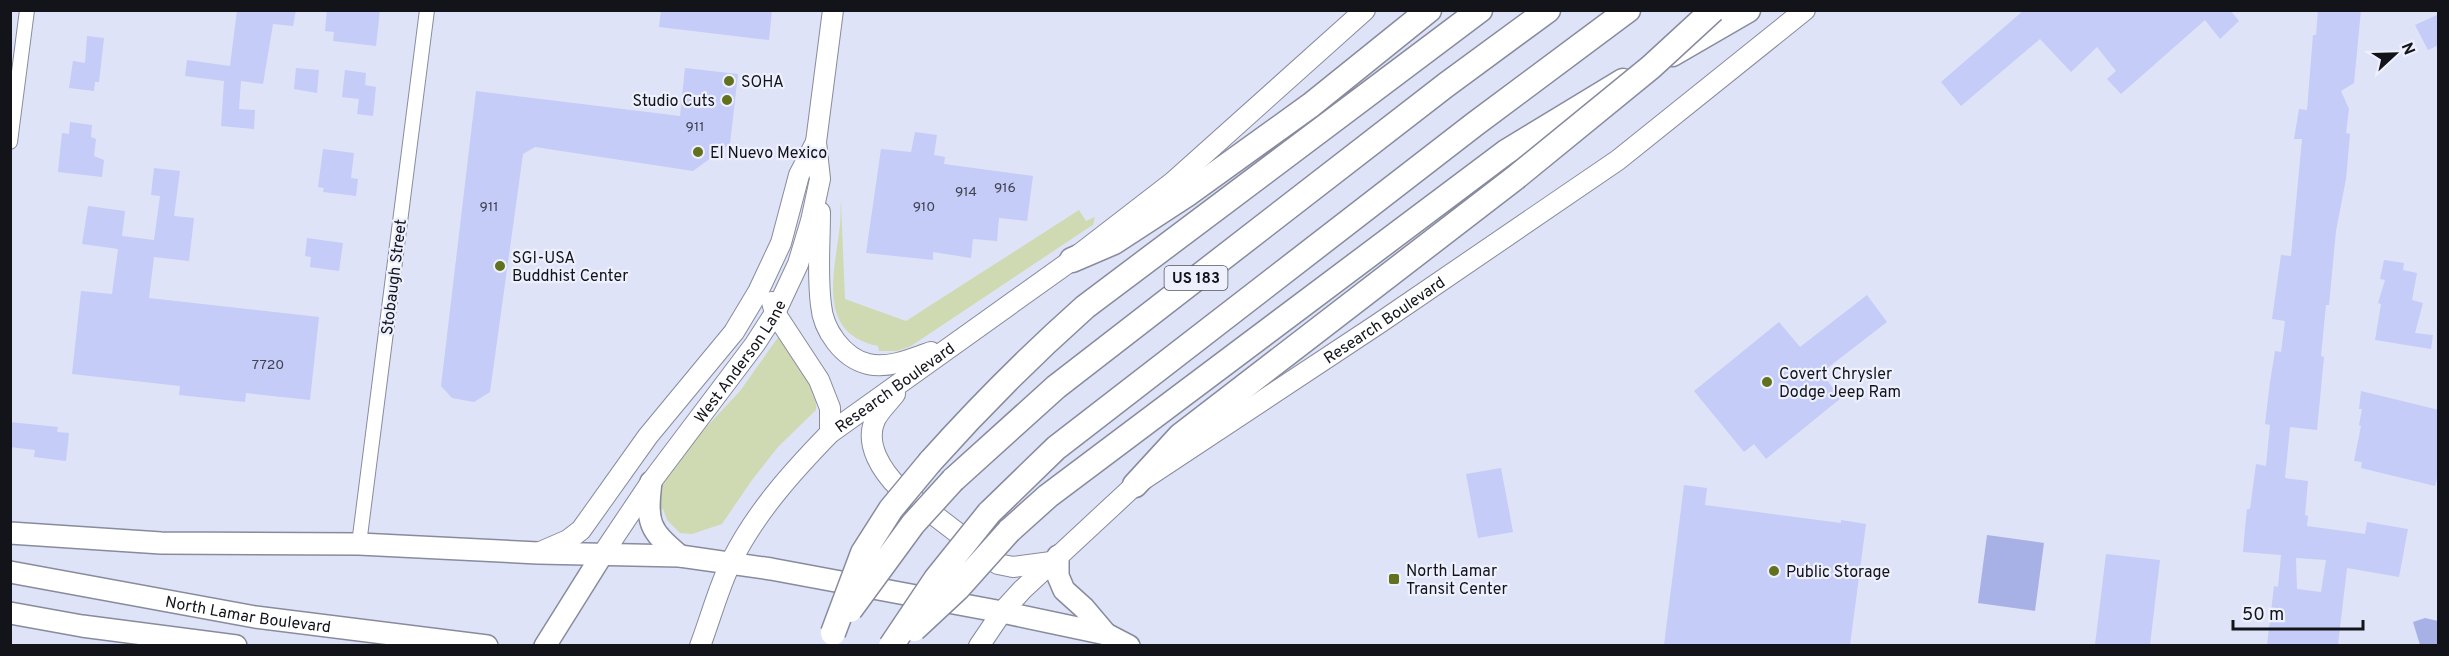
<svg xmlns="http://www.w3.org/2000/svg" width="2449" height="656" font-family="Overpass,sans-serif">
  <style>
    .green { fill: #cfdab2 }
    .water { fill: #a7b1e6 }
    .building { fill: #c4ccf7; fill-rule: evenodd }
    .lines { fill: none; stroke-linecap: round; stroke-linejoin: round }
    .street-casing { stroke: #888b9e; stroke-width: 16 }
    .secondary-casing { stroke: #888b9e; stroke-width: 22 }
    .primary-casing { stroke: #888b9e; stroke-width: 24 }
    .highway-casing { stroke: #888b9e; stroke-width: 27 }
    .street { stroke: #fff; stroke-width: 14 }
    .secondary { stroke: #fff; stroke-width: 20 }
    .primary { stroke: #fff; stroke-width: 21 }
    .highway { stroke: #fff; stroke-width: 24 }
    .highway-bridge-casing { stroke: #888b9e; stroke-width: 27; stroke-linecap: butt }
    .highway-bridge { stroke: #fff; stroke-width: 24 }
    .poi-dot { fill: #61711e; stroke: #eef0fd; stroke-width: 2 }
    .labels { text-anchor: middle; stroke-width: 4.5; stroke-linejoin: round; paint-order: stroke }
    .number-label { font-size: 14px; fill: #3e4251 }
    .shield { fill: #eef0fd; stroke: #54565e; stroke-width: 1.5 }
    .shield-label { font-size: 15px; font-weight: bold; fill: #12141a }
    .poi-label { font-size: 16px; fill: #12141a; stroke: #eef0fd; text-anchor: start }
    .street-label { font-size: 16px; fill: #12141a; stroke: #eef0fd }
  </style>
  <rect width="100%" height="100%" fill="#dfe3f7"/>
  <path class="green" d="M841,201L845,299L906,321L1079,210L1086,221L1095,217L1093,225L1088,228L911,346L897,351H879L878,346C815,334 835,270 840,225C841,217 840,209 841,201Z
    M779,336L812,380L808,382L816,395V410L778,447L752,480L722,524L692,534L680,533L667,520L663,509L658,510V492L663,481L698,436L740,391Z"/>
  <path class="water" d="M1987,535L2044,543L2035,611L1978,603Z
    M2425,618L2438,621V645H2420L2413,622Z"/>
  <path class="building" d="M237,10H296L293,26L273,24L263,84L241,81L239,109L255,110L254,129L221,126L224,81L185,76L187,60L230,66Z
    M327,10H380L376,46L333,41L334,32L325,31Z
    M661,10H772L769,40L659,27Z
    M2024,10H2230L2239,21L2220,39L2205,20L2121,94L2107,79L2116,71L2097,47L2071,72L2040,39L1961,106L1941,82Z
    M2318,10H2361L2354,83L2341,91L2349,109L2346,133L2350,134L2346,179L2336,231L2329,305H2326L2321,356L2324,357L2317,430L2290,427L2285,478L2308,481L2305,515L2308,516L2307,526L2365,534L2367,522L2408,529L2399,577L2347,568L2338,645H2267L2274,586L2278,587L2281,555L2243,552L2245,528L2247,509H2250L2256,464L2266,466L2270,425L2265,424L2270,382L2275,351L2281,352L2285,321L2272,319L2281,255L2291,256L2302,139H2294L2299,109L2307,110L2313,35H2316ZM2296,558L2326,560L2321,592L2297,589Z
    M2439,14V45L2428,50L2415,25Z
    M87,36L104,38L99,82H95L94,91L69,88L73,61L85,63Z
    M296,68L319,70L317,93L294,89Z
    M685,68L738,74L730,144L693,171L535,147L523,154L490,392L474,402L452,398L441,386L476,91L680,116Z
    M345,70L366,73L365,85L376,87L373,116L357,114L359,99L342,97Z
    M70,122L92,125L91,137L96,139L94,156L104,160L102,177L58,172L62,133L69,134Z
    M915,132L937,135L934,155L945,157L944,164L1033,176L1027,221L999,218L997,241L973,239L971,258L933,252V260L866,253L881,149L911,152Z
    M323,149L354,153L351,178L358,179L356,196L323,192L324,188L318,187Z
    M154,168L180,171L174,216L194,218L189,261L154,257L149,298L319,317L310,400L246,393L245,402L179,395L180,386L72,374L81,291L112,294L118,249L82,244L88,206L125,211L122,236L154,240L160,196L151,195Z
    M307,238L343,243L339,271L310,267L311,257L305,256Z
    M2384,260L2404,263L2403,270L2417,273L2412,300L2423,303L2415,333L2433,335L2431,349L2375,340L2381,304L2378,303L2385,280L2380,279Z
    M1867,295L1887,322L1821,373L1841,398L1766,459L1754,444L1744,452L1694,391L1779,322L1800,347Z
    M2361,391L2439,410V470L2435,486L2361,468L2362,462L2354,461L2361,426L2359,425L2362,409H2359Z
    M10,422L58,427L57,432L69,433L66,461L34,457L35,450L10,447Z
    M1501,468L1513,532L1478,538L1466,474Z
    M1684,485L1707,488L1705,505L1841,523V520L1866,524L1850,645H1664Z
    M2106,554L2160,560L2150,645H2095Z"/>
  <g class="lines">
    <g class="street-casing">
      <path id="street" d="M10,142L27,10
        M359,544L427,10"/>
    </g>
    <g class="secondary-casing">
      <g id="secondary">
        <path d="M820,212C820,243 817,275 821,305C823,330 843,358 868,364C888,369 912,359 931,352"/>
        <path d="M772,302L775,313L819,380L830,408V433"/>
        <path d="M895,394C889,402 879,411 875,420C864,445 883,472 899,488L998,564L1013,567L1051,562"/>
        <path d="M538,553L568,540L581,530L648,436L734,332L758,292L781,243L799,175L816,142"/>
        <path id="s1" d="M602,555L651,482L755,344L775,313L798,264L811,221L820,179L816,142L833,10"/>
        <path id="s2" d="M700,646C711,617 719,586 732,560C756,512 793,471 830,433L1072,260L1173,182L1365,10"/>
        <path id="s3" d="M979,646L1002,612L1022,590L1135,485L1378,324L1618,160L1805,10"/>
      </g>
    </g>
    <g class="primary-casing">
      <g id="primary">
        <path d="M651,482C646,523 649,530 680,556"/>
        <path d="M10,533L161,543L359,544L538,553L680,556L771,569L1002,612L1106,634L1129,646"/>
        <path d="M1058,556V576L1064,590L1084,608L1106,634"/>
        <path id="s4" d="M10,572L255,617L487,646"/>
        <path d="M10,613L82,626L236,646"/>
        <path d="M545,646L602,555"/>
      </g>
    </g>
    <g class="highway-casing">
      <path id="highway" d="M1672,54L1748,10
        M1072,260L1114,242L1186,195L1311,105L1429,10
        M930,462C979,407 1030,356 1085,307L1480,10
        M953,480L1056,387L1446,85L1548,10
        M1135,485L1180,436L1515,178
        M989,513L1056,448L1475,124L1628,10
        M1009,531L1048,496L1506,152L1623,81"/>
    </g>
    <use href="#street" class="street"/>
    <use href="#secondary" class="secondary"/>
    <use href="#primary" class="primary"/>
    <use href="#highway" class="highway"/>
    <g class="highway-bridge-casing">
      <path id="highway-bridge" d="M1515,178L1651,67L1713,10
        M850,610L913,524L953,480
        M914,629L958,588L1009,531
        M833,633L863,553L891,509L930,462
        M891,646L936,579L989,513"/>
    </g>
    <use href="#highway-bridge" class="highway-bridge"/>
  </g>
  <g class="poi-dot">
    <circle cx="729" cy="81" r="6"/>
    <circle cx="727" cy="100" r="6"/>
    <circle cx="698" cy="152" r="6"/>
    <circle cx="500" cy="266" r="6"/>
    <circle cx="1767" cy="382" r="6"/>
    <circle cx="1774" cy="571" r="6"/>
    <rect x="1388" y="573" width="12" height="12" rx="3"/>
  </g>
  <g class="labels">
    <g class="number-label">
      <text x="695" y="131">911</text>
      <text x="1005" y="192">916</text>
      <text x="966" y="196">914</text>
      <text x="489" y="211">911</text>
      <text x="924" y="211">910</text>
      <text x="268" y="369">7720</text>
    </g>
    <rect class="shield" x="1164.5" y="266" width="63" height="24" rx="4.5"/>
    <g class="shield-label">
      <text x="1196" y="283">US 183</text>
    </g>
    <g class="poi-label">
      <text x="741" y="87">SOHA</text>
      <text x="715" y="106" text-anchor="end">Studio Cuts</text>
      <text x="710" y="158">El Nuevo Mexico</text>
      <text x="512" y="263">SGI-USA<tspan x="512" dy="18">Buddhist Center</tspan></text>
      <text x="1779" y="379">Covert Chrysler<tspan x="1779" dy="18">Dodge Jeep Ram</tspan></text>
      <text x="1406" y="576">North Lamar<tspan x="1406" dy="18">Transit Center</tspan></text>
      <text x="1786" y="577">Public Storage</text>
    </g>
    <g class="street-label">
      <text transform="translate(393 277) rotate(-83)" y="6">Stobaugh Street</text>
      <text dy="6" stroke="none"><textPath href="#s3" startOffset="524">Research Boulevard</textPath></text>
      <text dy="6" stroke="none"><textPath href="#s1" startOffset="238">West Anderson Lane</textPath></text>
      <text dy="6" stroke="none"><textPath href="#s2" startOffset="332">Research Boulevard</textPath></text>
      <text dy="6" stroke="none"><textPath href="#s4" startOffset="242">North Lamar Boulevard</textPath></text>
    </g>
  </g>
  <rect width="2449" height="656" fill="none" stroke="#12141a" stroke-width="24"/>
  <g transform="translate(2395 54) rotate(68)" stroke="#eef0fd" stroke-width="4.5" paint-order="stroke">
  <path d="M0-4.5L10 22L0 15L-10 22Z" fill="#12141a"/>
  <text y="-9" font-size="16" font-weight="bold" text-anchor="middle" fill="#12141a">N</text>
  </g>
  <path d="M2233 620v9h130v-9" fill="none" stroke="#12141a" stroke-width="3"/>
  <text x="2242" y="620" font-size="18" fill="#12141a" stroke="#eef0fd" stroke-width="4.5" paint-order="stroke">50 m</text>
</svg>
